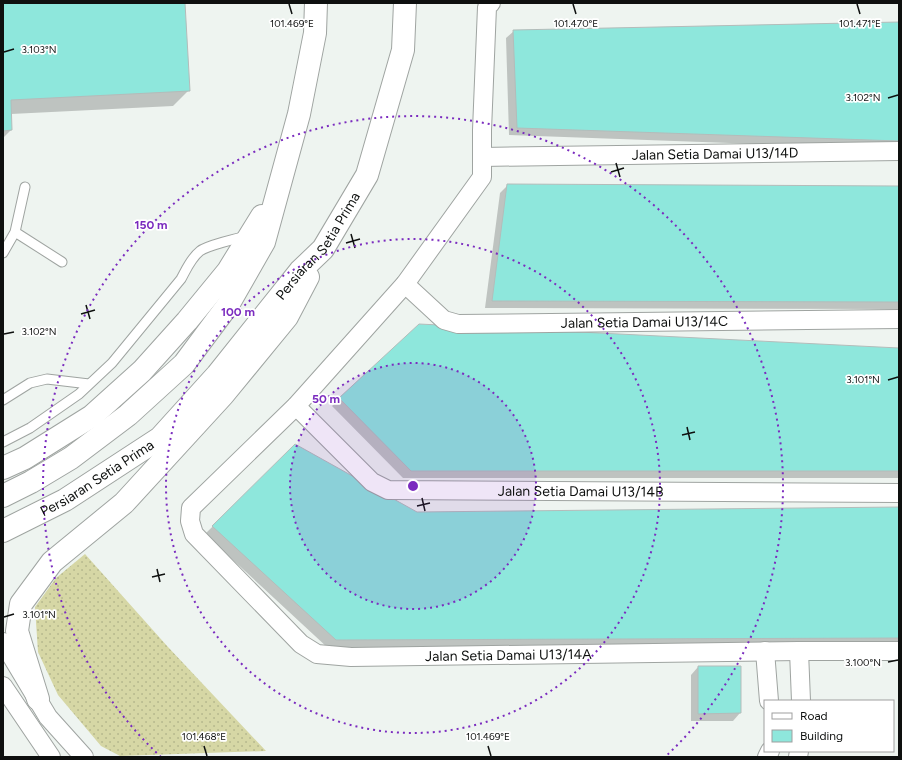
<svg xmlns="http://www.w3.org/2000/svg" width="902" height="760" font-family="Figtree,sans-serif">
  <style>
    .grass { fill: url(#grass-dots) }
    .shadow { fill: #0003 }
    .building { fill: #8ee7dc; stroke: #b4bcba }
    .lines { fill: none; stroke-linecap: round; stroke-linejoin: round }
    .service-casing { stroke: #9fa4a1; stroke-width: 11 }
    .minor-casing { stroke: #9fa4a1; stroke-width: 20 }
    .tertiary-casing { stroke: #9fa4a1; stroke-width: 24 }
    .service { stroke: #fff; stroke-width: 9 }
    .minor { stroke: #fff; stroke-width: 18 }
    .tertiary { stroke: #fff; stroke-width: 22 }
    .ticks { fill: none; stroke: #0e100f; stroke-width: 1.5 }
    .ring { fill: none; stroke: #7b2cbf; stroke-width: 2; stroke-dasharray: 2 4 }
    .labels { text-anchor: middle; stroke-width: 3.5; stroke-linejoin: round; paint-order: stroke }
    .street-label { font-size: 14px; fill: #0e100f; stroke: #fff }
    .ticks-label { font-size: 10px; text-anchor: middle; fill: #0e100f; stroke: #fff; stroke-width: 3.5; stroke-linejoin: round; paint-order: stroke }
    .centre { fill: #7b2cbf; stroke: #fff; stroke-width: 2 }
    .ring-label { font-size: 12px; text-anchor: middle; font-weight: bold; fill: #7b2cbf; stroke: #fff; stroke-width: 3.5; stroke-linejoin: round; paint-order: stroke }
  </style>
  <defs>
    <pattern id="grass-dots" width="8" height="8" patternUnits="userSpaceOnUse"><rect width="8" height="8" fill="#d6d7a5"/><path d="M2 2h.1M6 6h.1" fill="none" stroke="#b6b88d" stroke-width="1.8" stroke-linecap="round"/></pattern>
  </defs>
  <rect width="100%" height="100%" fill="#eef4f0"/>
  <path class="grass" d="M85,554L168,647L266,751L120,756L101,746L58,695L38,652L35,607L56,578Z"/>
  <path class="shadow" d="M18,3H184L189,90L173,106L11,114V130L3,138V4Z
    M899,23V149L509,135L506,38L514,31Z
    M508,185L899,187V309L485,308L500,193Z
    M899,349V478H403L332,406L340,399Z
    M296,445L417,513L899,508V645L328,648L205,534Z
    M698,667L740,713L733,721H691V675Z"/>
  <path class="building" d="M3,3H185L190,91L11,100L12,130L3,131Z
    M899,22V141L517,128L513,30Z
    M507,184L899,186V302L492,301Z
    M419,324L899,348V471H411L339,398Z
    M295,444L417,512L899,507V638L336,640L212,526Z
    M698,666H741V713L698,714Z"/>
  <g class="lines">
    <g class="service-casing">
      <path id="service" d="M15,232L62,262
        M3,253L15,232L25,187
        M3,400L30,383L47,379L89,384
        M3,442L30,428L79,394L112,363L181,279C186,270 191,258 200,251C206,246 238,238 247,236"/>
    </g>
    <g class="minor-casing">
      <g id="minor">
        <path id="s1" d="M491,3L487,7L482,130V177L405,284L296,406L191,508L190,521L194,534L301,644L317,654L351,657L799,651H899"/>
        <path id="s2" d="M482,157L899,151"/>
        <path id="s3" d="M405,284L444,320L458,324L899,319"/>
        <path id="s4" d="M296,406L372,482L388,490L899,493"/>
        <path d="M3,642L48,717L84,757"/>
        <path d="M765,651L769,701"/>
        <path d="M799,651L801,701"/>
        <path d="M3,686L51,757"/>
        <path d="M767,757L770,751"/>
        <path d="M798,757L799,751"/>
      </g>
    </g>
    <g class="tertiary-casing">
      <g id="tertiary">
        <path d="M3,468L25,458L92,416L142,371L187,321L228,271L262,216"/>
        <path d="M3,496L31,482L71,458L128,415L184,364L228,305L264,242L299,114L315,33L316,3"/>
        <path id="s5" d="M3,531L65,500L160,438L217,375L300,271L323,249L367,175L403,50L405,3"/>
        <path d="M38,699L17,631L21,604L52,562L124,503L223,395L287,317L308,277"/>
      </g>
    </g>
    <use href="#service" class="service"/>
    <use href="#minor" class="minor"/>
    <use href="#tertiary" class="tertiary"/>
  </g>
  <path class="ticks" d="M289,4L292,14M573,4L576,14M857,4L860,14M4,52L14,49M888,98L898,95M616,163L620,177M611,172L624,168M351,234L355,248M346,243L360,239M86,305L90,319M81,314L95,310M4,334L14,332M888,380L898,377M687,427L690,440M682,435L695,432M422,498L425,511M417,506L430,503M157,569L160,582M152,577L165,574M4,617L14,614M888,662L898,660M204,746L207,756M488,746L491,756"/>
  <circle cx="413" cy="486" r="123" fill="#7b2cbf" fill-opacity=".12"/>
  <g class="ring">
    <circle cx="413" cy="486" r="123"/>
    <circle cx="413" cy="486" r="247"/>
    <path d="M161 757A370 370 0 1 1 665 757"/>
  </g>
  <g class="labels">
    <g class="street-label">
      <text dy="5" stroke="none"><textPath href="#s2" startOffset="233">Jalan Setia Damai U13/14D</textPath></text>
      <text dy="5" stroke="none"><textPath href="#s5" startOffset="432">Persiaran Setia Prima</textPath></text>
      <text dy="5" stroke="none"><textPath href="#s3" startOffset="254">Jalan Setia Damai U13/14C</textPath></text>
      <text dy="5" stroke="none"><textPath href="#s5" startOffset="108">Persiaran Setia Prima</textPath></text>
      <text dy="5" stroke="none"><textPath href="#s4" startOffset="318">Jalan Setia Damai U13/14B</textPath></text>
      <text dy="5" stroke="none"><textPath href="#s1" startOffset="1008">Jalan Setia Damai U13/14A</textPath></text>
    </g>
  </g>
  <g class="ticks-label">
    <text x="292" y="27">101.469°E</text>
    <text x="576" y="27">101.470°E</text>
    <text x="860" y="27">101.471°E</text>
    <text x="39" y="53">3.103°N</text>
    <text x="863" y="101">3.102°N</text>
    <text x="39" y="335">3.102°N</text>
    <text x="863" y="383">3.101°N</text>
    <text x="39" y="618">3.101°N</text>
    <text x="863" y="666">3.100°N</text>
    <text x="204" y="740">101.468°E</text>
    <text x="488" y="740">101.469°E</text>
  </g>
  <circle cx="413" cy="486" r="6" class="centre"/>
  <g class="ring-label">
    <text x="151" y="229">150 m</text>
    <text x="238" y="316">100 m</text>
    <text x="326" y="403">50 m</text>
  </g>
  <rect width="902" height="760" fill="none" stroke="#0e100f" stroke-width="8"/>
  <rect x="764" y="700" width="130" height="52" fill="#ffffff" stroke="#9f9f9f"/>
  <rect x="772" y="713" width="20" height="6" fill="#ffffff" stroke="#9f9f9f"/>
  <text x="800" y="720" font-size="12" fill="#0e100f">Road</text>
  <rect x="772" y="730" width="20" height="12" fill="#8ee7dc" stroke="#9f9f9f"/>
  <text x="800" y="740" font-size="12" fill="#0e100f">Building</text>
</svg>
